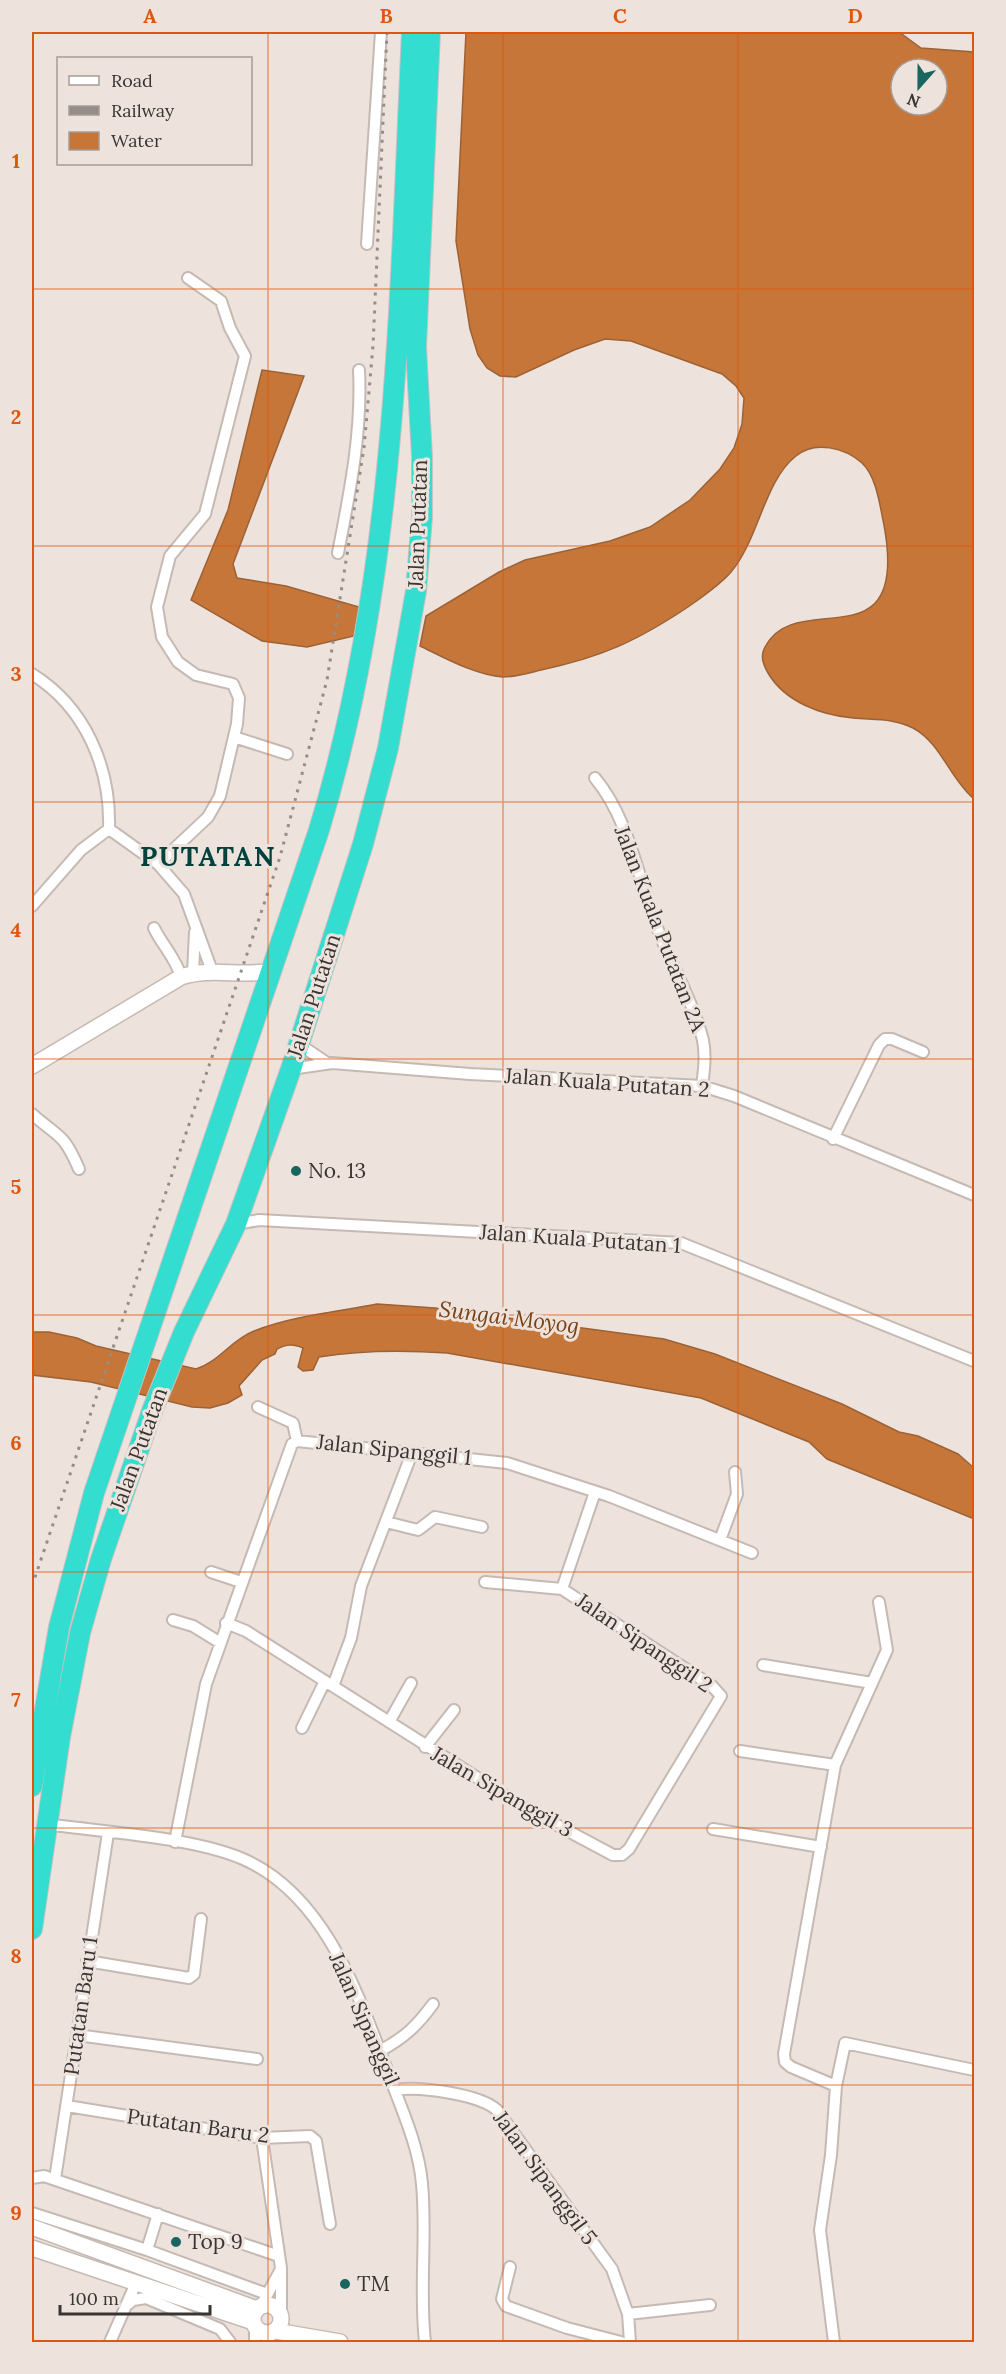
<svg xmlns="http://www.w3.org/2000/svg" width="1006" height="2374" font-family="Lora,serif">
  <style>
    .water { fill: #c67638; stroke: #9c6236; stroke-width: 1.5; fill-rule: evenodd }
    .lines { fill: none; stroke-linecap: round; stroke-linejoin: round }
    .street-casing { stroke: #c5bab3; stroke-width: 14 }
    .secondary-casing { stroke: #c5bab3; stroke-width: 18 }
    .highway-casing { stroke: #c4c2c2; stroke-width: 22 }
    .street { stroke: #fff; stroke-width: 10 }
    .secondary { stroke: #fff; stroke-width: 15 }
    .highway { stroke: #33ddd0; stroke-width: 20 }
    .rail { stroke: #948d88; stroke-width: 3; stroke-dasharray: 3 6; stroke-linecap: butt }
    .grid { fill: none; stroke: #df570e; stroke-width: 1.5; stroke-opacity: 0.55 }
    .poi-dot { fill: #19655f; stroke: #eee3dc; stroke-width: 2 }
    .labels { text-anchor: middle; stroke-width: 6; stroke-linejoin: round; paint-order: stroke }
    .street-label { font-size: 21px; fill: #393532; stroke: #eee3dc }
    .poi-label { font-size: 21px; fill: #393532; stroke: #eee3dc; text-anchor: start }
    .water-label { font-size: 22px; font-style: italic; fill: #784215; stroke: #eee3dc }
    .district-label { font-size: 27px; font-weight: bold; letter-spacing: 1.5px; fill: #00423d; stroke: #eee3dc }
    .neatline { fill: none; stroke: #df570e; stroke-width: 2 }
    .grid-label { font-size: 20px; text-anchor: middle; font-weight: bold; fill: #df570e }
  </style>
  <rect width="100%" height="100%" fill="#eee3dc"/>
  <path class="water" d="M466,32H899L921,48L974,52V799C950,779 941,743 913,728C893,718 875,720 853,718C821,715 785,702 768,673C763,664 760,656 765,647C796,586 910,667 884,525C880,507 877,477 862,463C845,448 815,440 796,456C764,481 759,539 731,572C720,585 702,597 688,607C637,641 602,657 541,670C529,673 516,677 503,677C475,675 445,658 420,646L426,616L499,572L525,560L610,541L650,527L690,500L720,469L734,448L742,424L744,398L736,386L722,374L631,341L605,339L574,350L516,377L500,376L487,368L478,355L470,329L456,241ZM901,69H937V105H901Z
    M262,370L304,376L233,564L237,578L286,586L359,607L354,636L307,647L262,641L191,600L228,510Z
    M377,1304L435,1308L664,1339L715,1354L842,1404L899,1432L918,1436L958,1454L974,1468V1519L827,1459L809,1442L701,1398L447,1353C403,1350 362,1350 319,1357L313,1370L303,1371L298,1367L303,1348C293,1344 287,1344 277,1349L275,1354L262,1360L239,1386L242,1395L228,1403L210,1408L192,1407L91,1382L32,1375V1332H49L77,1338L96,1346L196,1369C219,1362 231,1340 254,1331C292,1316 336,1312 377,1304Z"/>
  <g class="lines">
    <g class="street-casing">
      <path id="street" d="M367,244L381,32
        M338,553C350,491 362,433 359,370
        M32,674C85,707 111,767 109,829
        M234,737L287,754
        M595,778C630,820 638,880 658,930C672,966 693,1002 703,1040C706,1056 704,1071 702,1086
        M109,829L158,864L184,894L212,971
        M158,864L208,817L220,796L237,724L239,698L233,684L196,675L178,662L162,637L157,607L170,556L205,514L245,356L230,328L221,301L188,278
        M32,906L81,850L109,829
        M154,928C162,945 176,958 181,977
        M193,973L195,932
        M299,1044L327,1063
        M291,1069L332,1063L470,1074L702,1086L734,1096L974,1195
        M32,1114C59,1138 63,1132 79,1169
        M833,1139L879,1045L885,1039H892L923,1052
        M236,1224L259,1220L681,1243L974,1361
        M258,1407L293,1423L297,1441
        M297,1441L507,1463L609,1496L752,1553
        M386,1522L418,1530L435,1517L482,1527
        M720,1540L737,1494L735,1472
        M211,1572L241,1582
        M485,1582L562,1589
        M173,1620L193,1626L219,1642
        M226,1623L246,1631L525,1808L613,1855H622L629,1849L721,1696L712,1686L562,1589L595,1492
        M763,1665L872,1683
        M333,1686L351,1638L361,1586L412,1453
        M389,1722L411,1683
        M302,1728L325,1681
        M425,1747L454,1710
        M740,1751L835,1765
        M46,1824C103,1832 192,1837 243,1859C326,1895 359,1997 389,2075C402,2110 419,2147 422,2184C427,2236 419,2290 425,2342
        M713,1829L821,1847
        M175,1842L206,1684L292,1444L297,1441
        M87,1961L189,1978L194,1974L201,1919
        M77,2035L257,2059
        M380,2051C404,2038 417,2026 433,2004
        M836,2086L791,2067L785,2062L784,2054L835,1765L887,1650L879,1602
        M395,2090C419,2086 479,2094 497,2110L612,2269L628,2314L630,2342
        M67,2106L262,2138L310,2136L316,2141L330,2224
        M262,2138L281,2268V2314
        M32,2178L44,2176L279,2256
        M55,2179L108,1833
        M32,2213L147,2250L267,2294
        M147,2250L158,2214
        M510,2267L502,2299L506,2306L567,2328L621,2342
        M126,2306L133,2300L146,2298L220,2329L230,2342
        M261,2306L281,2269
        M628,2314L710,2305
        M110,2342L136,2283
        M255,2342V2327
        M267,2342L272,2333
        M834,2342L820,2230L831,2155L836,2086L845,2043L974,2070"/>
    </g>
    <g class="secondary-casing">
      <path id="secondary" d="M32,1066L181,977C211,967 241,977 271,971
        M32,2227L257,2309
        M32,2248L253,2322
        M253 2319a14 14 0 1 1 28 0a14 14 0 1 1-28 0Z
        M276,2331L340,2342"/>
    </g>
    <g class="highway-casing">
      <path id="highway" d="M32,1786L59,1627L94,1493L319,830C398,571 399,300 412,32
        M32,1929L60,1737L80,1633L101,1559L152,1411L184,1332L236,1224L291,1069L363,844L388,748L416,591L422,517V457L416,347L430,32"/>
    </g>
    <use href="#street" class="street"/>
    <use href="#secondary" class="secondary"/>
    <use href="#highway" class="highway"/>
    <path class="rail" d="M32,1586L280,857L327,680L364,448L373,346L387,32"/>
  </g>
  <path class="grid" d="M268,32V2342M503,32V2342M738,32V2342M32,289H974M32,546H974M32,802H974M32,1059H974M32,1315H974M32,1572H974M32,1828H974M32,2085H974"/>
  <g class="poi-dot">
    <circle cx="296" cy="1171" r="6"/>
    <circle cx="176" cy="2242" r="6"/>
    <circle cx="345" cy="2284" r="6"/>
  </g>
  <g class="labels">
    <g class="street-label">
      <text transform="translate(418 524) rotate(-88)" y="7">Jalan Putatan</text>
      <text transform="translate(660 929) rotate(69)" y="7">Jalan Kuala Putatan 2A</text>
      <text transform="translate(314 996) rotate(-72)" y="7">Jalan Putatan</text>
      <text transform="translate(607 1083) rotate(4)" y="7">Jalan Kuala Putatan 2</text>
      <text transform="translate(580 1239) rotate(4)" y="7">Jalan Kuala Putatan 1</text>
      <text transform="translate(139 1449) rotate(-70)" y="7">Jalan Putatan</text>
      <text transform="translate(394 1450) rotate(6)" y="7">Jalan Sipanggil 1</text>
      <text transform="translate(644 1643) rotate(34)" y="7">Jalan Sipanggil 2</text>
      <text transform="translate(502 1792) rotate(30)" y="7">Jalan Sipanggil 3</text>
      <text transform="translate(81 2006) rotate(-82)" y="7">Putatan Baru 1</text>
      <text transform="translate(364 2019) rotate(66)" y="7">Jalan Sipanggil</text>
      <text transform="translate(198 2126) rotate(8)" y="7">Putatan Baru 2</text>
      <text transform="translate(545 2178) rotate(54)" y="7">Jalan Sipanggil 5</text>
    </g>
    <g class="poi-label">
      <text x="308" y="1178">No. 13</text>
      <text x="188" y="2249">Top 9</text>
      <text x="357" y="2291">TM</text>
    </g>
    <g class="water-label">
      <text transform="translate(509 1317) rotate(7)" y="8">Sungai Moyog</text>
    </g>
    <g class="district-label">
      <text x="208" y="866">PUTATAN</text>
    </g>
  </g>
  <rect width="1006" height="2374" fill="none" stroke="#eee3dc" stroke-width="66"/>
  <rect x="57" y="57" width="195" height="108" fill="#eee3dc" stroke="#a69d98" stroke-width="1.5"/>
  <rect x="69" y="76" width="30" height="9" fill="#ffffff" stroke="#a69d98" stroke-width="1.5"/>
  <text x="111" y="87" font-size="18" fill="#393532">Road</text>
  <rect x="69" y="106" width="30" height="9" fill="#948d88" stroke="#a69d98" stroke-width="1.5"/>
  <text x="111" y="117" font-size="18" fill="#393532">Railway</text>
  <rect x="69" y="132" width="30" height="18" fill="#c67638" stroke="#a69d98" stroke-width="1.5"/>
  <text x="111" y="147" font-size="18" fill="#393532">Water</text>
  <g transform="translate(919 87) rotate(201)"><circle r="28" fill="#eee3dc" stroke="#a69d98" stroke-width="1.5"/>
  <path d="M0-4.5L10 22L0 15L-10 22Z" fill="#19655f"/>
  <text y="-9" font-size="16" font-weight="bold" text-anchor="middle" fill="#393532">N</text>
  </g>
  <path d="M60 2305v9h150v-9" fill="none" stroke="#393532" stroke-width="3"/>
  <text x="69" y="2305" font-size="18" fill="#393532" stroke="#eee3dc" stroke-width="4.5" paint-order="stroke">100 m</text>
  <rect x="33" y="33" width="940" height="2308" class="neatline"/>
  <g class="grid-label">
    <text x="150" y="23">A</text>
    <text x="386" y="23">B</text>
    <text x="620" y="23">C</text>
    <text x="855" y="23">D</text>
    <text x="16" y="168">1</text>
    <text x="16" y="424">2</text>
    <text x="16" y="681">3</text>
    <text x="16" y="937">4</text>
    <text x="16" y="1194">5</text>
    <text x="16" y="1450">6</text>
    <text x="16" y="1707">7</text>
    <text x="16" y="1963">8</text>
    <text x="16" y="2220">9</text>
  </g>
</svg>
